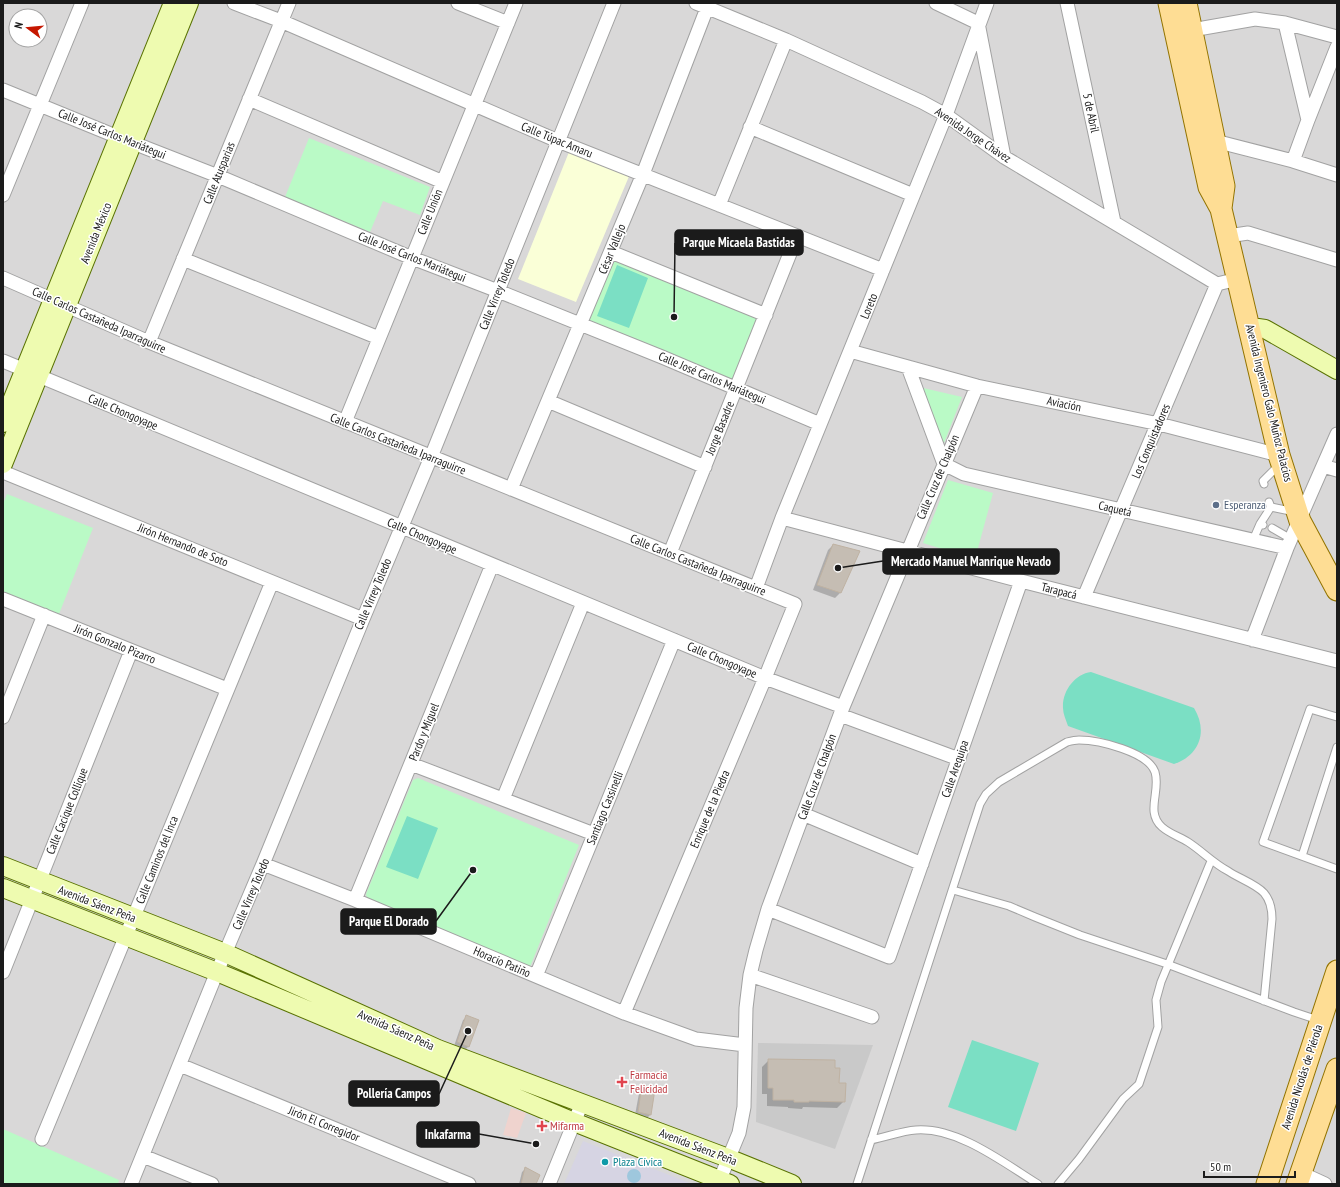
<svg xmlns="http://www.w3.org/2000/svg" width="1340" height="1187" font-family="'PT Sans Narrow',sans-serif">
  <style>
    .residential { fill: #d9d8d8; fill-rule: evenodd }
    .commercial { fill: #efd3ce }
    .education { fill: #faffd7 }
    .religious { fill: #c9c9c9 }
    .park { fill: #bafac6 }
    .pitch { fill: #7bdfc4 }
    .plaza { fill: #d6d4e3 }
    .water { fill: #9ec7dd }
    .shadow { fill: #0003 }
    .building { fill: #c5bdb3; stroke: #bfb2a2 }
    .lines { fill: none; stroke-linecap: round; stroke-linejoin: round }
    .lane-casing { stroke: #a2a2a2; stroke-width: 9 }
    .street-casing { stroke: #a2a2a2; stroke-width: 15 }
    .secondary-casing { stroke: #597202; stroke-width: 20 }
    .primary-casing { stroke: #927300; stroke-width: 23 }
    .lane { stroke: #fff; stroke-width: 7 }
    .street { stroke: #fff; stroke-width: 13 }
    .secondary { stroke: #eefbb0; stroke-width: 18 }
    .primary { stroke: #fedd94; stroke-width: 21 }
    .service-dot { fill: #5c6f8a; stroke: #fff; stroke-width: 1.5 }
    .health-dot { fill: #e0444e; stroke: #fff; stroke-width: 1.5 }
    .culture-dot { fill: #0f9aa8; stroke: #fff; stroke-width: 1.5 }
    .labels { text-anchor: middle; stroke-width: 3; stroke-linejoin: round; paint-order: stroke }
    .street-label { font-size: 12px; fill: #1b1b1b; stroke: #fff }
    .service-label { font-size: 12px; fill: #4e5e75; stroke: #fff; text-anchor: start }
    .health-label { font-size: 12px; fill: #be3a42; stroke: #fff; text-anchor: start }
    .culture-label { font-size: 12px; fill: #0d838f; stroke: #fff; text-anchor: start }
    .leader { fill: none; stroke: #1b1b1b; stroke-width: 1.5 }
    .callout-dot { fill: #1b1b1b; stroke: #fff; stroke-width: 1.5 }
    .callout { fill: #1b1b1b; stroke: #1b1b1b; stroke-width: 1.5 }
    .callout-label { font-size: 13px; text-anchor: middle; font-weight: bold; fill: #fff }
  </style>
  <rect width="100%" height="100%" fill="#edeae0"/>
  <path class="residential" d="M3,3H1337V1184H3ZM16,16H40V40H16Z"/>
  <path class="commercial" d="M511,1108L526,1113L517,1138L503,1135Z"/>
  <path class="education" d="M569,152L630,174L576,302L518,279Z"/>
  <path class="religious" d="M758,1043L873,1045L835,1149L756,1122Z"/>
  <path class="park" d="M309,138L430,187L420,215L383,201L370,232L285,197Z
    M614,256L761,315L734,381L587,320Z
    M919,387L962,397L944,443L941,444Z
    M948,480L993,493L975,559L923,543Z
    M7,494L93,528L59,614L3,592V504Z
    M418,778L579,845L530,967L367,899L366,894L413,780Z
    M3,1129L119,1180L118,1184H3Z"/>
  <path class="pitch" d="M617,265L648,278L629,328L597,316Z
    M1091,672L1194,708C1208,731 1200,755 1174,764L1068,726C1066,720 1063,714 1063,708C1062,691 1075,674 1091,672Z
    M407,816L438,828L418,879L386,867Z
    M972,1040L1039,1063L1016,1131L948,1107Z"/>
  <path class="plaza" d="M583,1141L692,1184H564Z"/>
  <path class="water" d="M627 1176a7 7 0 1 1 14 0a7 7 0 1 1-14 0Z"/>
  <path class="shadow" d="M833,545L858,551L840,593L835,598L813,590L828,550Z
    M467,1017L469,1046L465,1050L454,1046L463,1020Z
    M769,1060L834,1069L844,1101L837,1108L803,1107L802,1109L788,1108V1107L767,1106V1094H762V1067Z
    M643,1085L650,1115L647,1118L635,1115L640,1088Z
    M525,1169L535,1184H519L522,1172Z"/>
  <path class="building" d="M833,544L860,551L841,593L817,585Z
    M466,1015L479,1020L469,1047L457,1042Z
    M768,1059L835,1060V1068H840L839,1083H846L845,1102L809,1101V1102H794V1100H773V1088H768Z
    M642,1084L655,1089L651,1115L638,1112Z
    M525,1167L540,1175L536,1184H521Z"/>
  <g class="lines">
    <g class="lane-casing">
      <path id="lane" d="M1264,484L1263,481L1279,465
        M1269,502L1271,507L1295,512
        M1260,524L1271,507
        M1272,528L1291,539
        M1253,540L1260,524L1263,525
        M1337,717L1310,709L1263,842L1337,869
        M1302,856L1337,747
        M953,890L1009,906L1035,917L1080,935L1167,964L1294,1012L1318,1020
        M871,1140C887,1137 901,1131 916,1130C958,1127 1004,1163 1038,1184
        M857,1184L980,804L986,794L999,782L1067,742C1071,741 1075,740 1079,740C1099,740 1148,752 1155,772C1161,791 1145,812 1162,827C1170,834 1180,837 1188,842C1202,851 1213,863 1228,871C1238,878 1256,884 1264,893C1270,900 1272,910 1272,919L1264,1001
        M1058,1184L1079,1159L1123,1099L1139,1084L1158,1027L1156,1000L1161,982L1211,861"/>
    </g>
    <g class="street-casing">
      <path id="street" d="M234,3L281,21L558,141L883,270
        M458,3L508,23
        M696,3L786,40L922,102L946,115L1004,157L1217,284L1238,279
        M936,3L978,23L1004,157
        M1067,3L1114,222
        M1285,23L1308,120
        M1192,30L1255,19L1285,23L1337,37
        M3,90L118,137L218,176L412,258L498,291L662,357L820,424
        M249,99L443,182
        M750,127L913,195
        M1215,141L1293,161L1337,175
        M1293,161L1308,120L1337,47
        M3,195L82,3
        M719,205L786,40
        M1228,236L1248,233L1337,260
        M611,252L766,315
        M183,259L379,338
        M3,278L149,342L795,604L765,678L624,1013
        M149,342L289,3
        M850,351L977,386L1159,424L1279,455
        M3,361L765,678L843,707
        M908,367L944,464L964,474L1287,548
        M548,401L705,467
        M345,422L516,3
        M1323,466L1337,470
        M3,472L363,619
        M511,489L643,174L707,8
        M782,518L1021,581L1337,661
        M670,553L797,236
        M756,588L782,518L946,115L987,3
        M1084,597L1217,284
        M3,599L227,689
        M1252,640L1287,548L1337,434
        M840,715L959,759
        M3,717L44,615
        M411,764L594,834
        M503,799L583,603
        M803,814L922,864
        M263,864L355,900L624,1013L696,1039L745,1045
        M355,900L492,565
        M768,909L889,957L1021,581
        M3,972L131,651
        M750,975L872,1017
        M536,976L674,640
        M180,1065L469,1184
        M42,1139L272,582
        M143,1156L212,1184
        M1301,1173L1325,1184
        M131,1184L217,972L263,864L363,619L431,457L614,3
        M549,1184L582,1103
        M718,1184L739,1133L744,1107L746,1008L750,975L756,950L768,909L843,707L977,386"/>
    </g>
    <g class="secondary-casing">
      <path id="secondary" d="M1250,330L1258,328L1265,329L1337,370
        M3,423L173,3
        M3,464L189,3
        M3,866L225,953L438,1049L728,1158L792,1184
        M3,888L217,972L574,1122L730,1184"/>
    </g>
    <g class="primary-casing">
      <path id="primary" d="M1169,3L1209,187L1221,209L1279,455L1300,521L1337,590
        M1186,3L1224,186L1221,208
        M1267,1184L1337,971
        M1297,1184L1337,1069"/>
    </g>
    <use href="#lane" class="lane"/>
    <use href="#street" class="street"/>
    <use href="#secondary" class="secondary"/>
    <use href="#primary" class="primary"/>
  </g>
  <circle class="service-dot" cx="1216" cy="505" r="4"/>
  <g class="health-dot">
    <path d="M620 1076h4v4h4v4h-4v4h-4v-4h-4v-4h4z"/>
    <path d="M540 1120h4v4h4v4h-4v4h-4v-4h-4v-4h4z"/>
  </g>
  <circle class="culture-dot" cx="605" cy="1162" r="4"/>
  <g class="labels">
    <g class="street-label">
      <text transform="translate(1091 113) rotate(78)" y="4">5 de Abril</text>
      <text transform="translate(112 134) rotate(22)" y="4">Calle José Carlos Mariátegui</text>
      <text transform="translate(973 135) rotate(34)" y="4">Avenida Jorge Chávez</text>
      <text transform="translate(557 140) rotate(22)" y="4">Calle Túpac Amaru</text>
      <text transform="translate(219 173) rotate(-68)" y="4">Calle Atusparias</text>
      <text transform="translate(430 212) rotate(-68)" y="4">Calle Unión</text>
      <text transform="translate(96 233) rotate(-68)" y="4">Avenida México</text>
      <text transform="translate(612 249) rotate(-68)" y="4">César Vallejo</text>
      <text transform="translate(412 257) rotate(22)" y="4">Calle José Carlos Mariátegui</text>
      <text transform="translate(497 294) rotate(-68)" y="4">Calle Virrey Toledo</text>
      <text transform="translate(869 306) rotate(-68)" y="4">Loreto</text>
      <text transform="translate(99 320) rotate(24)" y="4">Calle Carlos Castañeda Iparraguirre</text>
      <text transform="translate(712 378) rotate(23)" y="4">Calle José Carlos Mariátegui</text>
      <text transform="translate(1269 403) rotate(76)" y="4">Avenida Ingeniero Galo Muñoz Palacios</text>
      <text transform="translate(1064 404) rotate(12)" y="4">Aviación</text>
      <text transform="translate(123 412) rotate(23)" y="4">Calle Chongoyape</text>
      <text transform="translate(720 428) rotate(-68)" y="4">Jorge Basadre</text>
      <text transform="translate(1151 441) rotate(-67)" y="4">Los Conquistadores</text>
      <text transform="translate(398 444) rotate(22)" y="4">Calle Carlos Castañeda Iparraguirre</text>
      <text transform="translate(938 477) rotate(-67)" y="4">Calle Cruz de Chalpón</text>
      <text transform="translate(1115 509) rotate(13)" y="4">Caquetá</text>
      <text transform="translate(422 536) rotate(23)" y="4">Calle Chongoyape</text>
      <text transform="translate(183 545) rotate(22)" y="4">Jirón Hernando de Soto</text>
      <text transform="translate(698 565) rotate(22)" y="4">Calle Carlos Castañeda Iparraguirre</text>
      <text transform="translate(1059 591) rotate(14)" y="4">Tarapacá</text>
      <text transform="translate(373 594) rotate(-67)" y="4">Calle Virrey Toledo</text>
      <text transform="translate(115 644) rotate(22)" y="4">Jirón Gonzalo Pizarro</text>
      <text transform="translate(722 660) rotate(23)" y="4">Calle Chongoyape</text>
      <text transform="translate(424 732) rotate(-68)" y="4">Pardo y Miguel</text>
      <text transform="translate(955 769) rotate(-71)" y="4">Calle Arequipa</text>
      <text transform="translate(817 777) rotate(-70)" y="4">Calle Cruz de Chalpón</text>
      <text transform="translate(605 808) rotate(-68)" y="4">Santiago Cassinelli</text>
      <text transform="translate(710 809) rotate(-67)" y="4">Enrique de la Piedra</text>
      <text transform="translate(67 811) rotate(-68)" y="4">Calle Cacique Collique</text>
      <text transform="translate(157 860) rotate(-68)" y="4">Calle Caminos del Inca</text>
      <text transform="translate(251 894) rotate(-67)" y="4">Calle Virrey Toledo</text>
      <text transform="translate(97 904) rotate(21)" y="4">Avenida Sáenz Peña</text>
      <text transform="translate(502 962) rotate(23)" y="4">Horacio Patiño</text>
      <text transform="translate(396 1030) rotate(24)" y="4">Avenida Sáenz Peña</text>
      <text transform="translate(1302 1077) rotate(-72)" y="4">Avenida Nicolás de Piérola</text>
      <text transform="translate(324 1124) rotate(22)" y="4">Jirón El Corregidor</text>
      <text transform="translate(698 1147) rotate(21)" y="4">Avenida Sáenz Peña</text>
    </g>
    <g class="service-label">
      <text x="1224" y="509">Esperanza</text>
    </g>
    <g class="health-label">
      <text x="630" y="1079">Farmacia<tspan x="630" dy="14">Felicidad</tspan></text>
      <text x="550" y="1130">Mifarma</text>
    </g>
    <g class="culture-label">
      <text x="613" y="1166">Plaza Cívica</text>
    </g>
  </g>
  <path class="leader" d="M674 317L675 243M838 568L883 561M473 870L436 921M468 1031L439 1094M536 1144L479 1134"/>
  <g class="callout-dot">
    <circle cx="674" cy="317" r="4"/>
    <circle cx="838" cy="568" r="4"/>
    <circle cx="473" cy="870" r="4"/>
    <circle cx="468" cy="1031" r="4"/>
    <circle cx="536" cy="1144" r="4"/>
  </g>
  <g class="callout">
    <rect x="675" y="230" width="128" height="25" rx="4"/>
    <rect x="883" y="549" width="176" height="25" rx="4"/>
    <rect x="341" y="909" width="95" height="25" rx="4"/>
    <rect x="349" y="1081" width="90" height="25" rx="4"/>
    <rect x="417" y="1122" width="62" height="25" rx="4"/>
  </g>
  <g class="callout-label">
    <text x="739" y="247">Parque Micaela Bastidas</text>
    <text x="971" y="566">Mercado Manuel Manrique Nevado</text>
    <text x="389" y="926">Parque El Dorado</text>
    <text x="394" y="1098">Pollería Campos</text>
    <text x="448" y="1139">Inkafarma</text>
  </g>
  <rect width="1340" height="1187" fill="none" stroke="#1b1b1b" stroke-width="8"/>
  <g transform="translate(28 28) rotate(286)"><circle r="19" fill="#ffffff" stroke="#a4a4a4"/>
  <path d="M0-3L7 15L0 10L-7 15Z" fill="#c61700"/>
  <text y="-6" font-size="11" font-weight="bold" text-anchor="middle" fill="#1b1b1b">N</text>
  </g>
  <path d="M1204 1171v6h91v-6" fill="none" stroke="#1b1b1b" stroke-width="2"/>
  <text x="1210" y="1171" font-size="12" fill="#1b1b1b" stroke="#ffffff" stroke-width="3" paint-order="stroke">50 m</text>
</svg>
